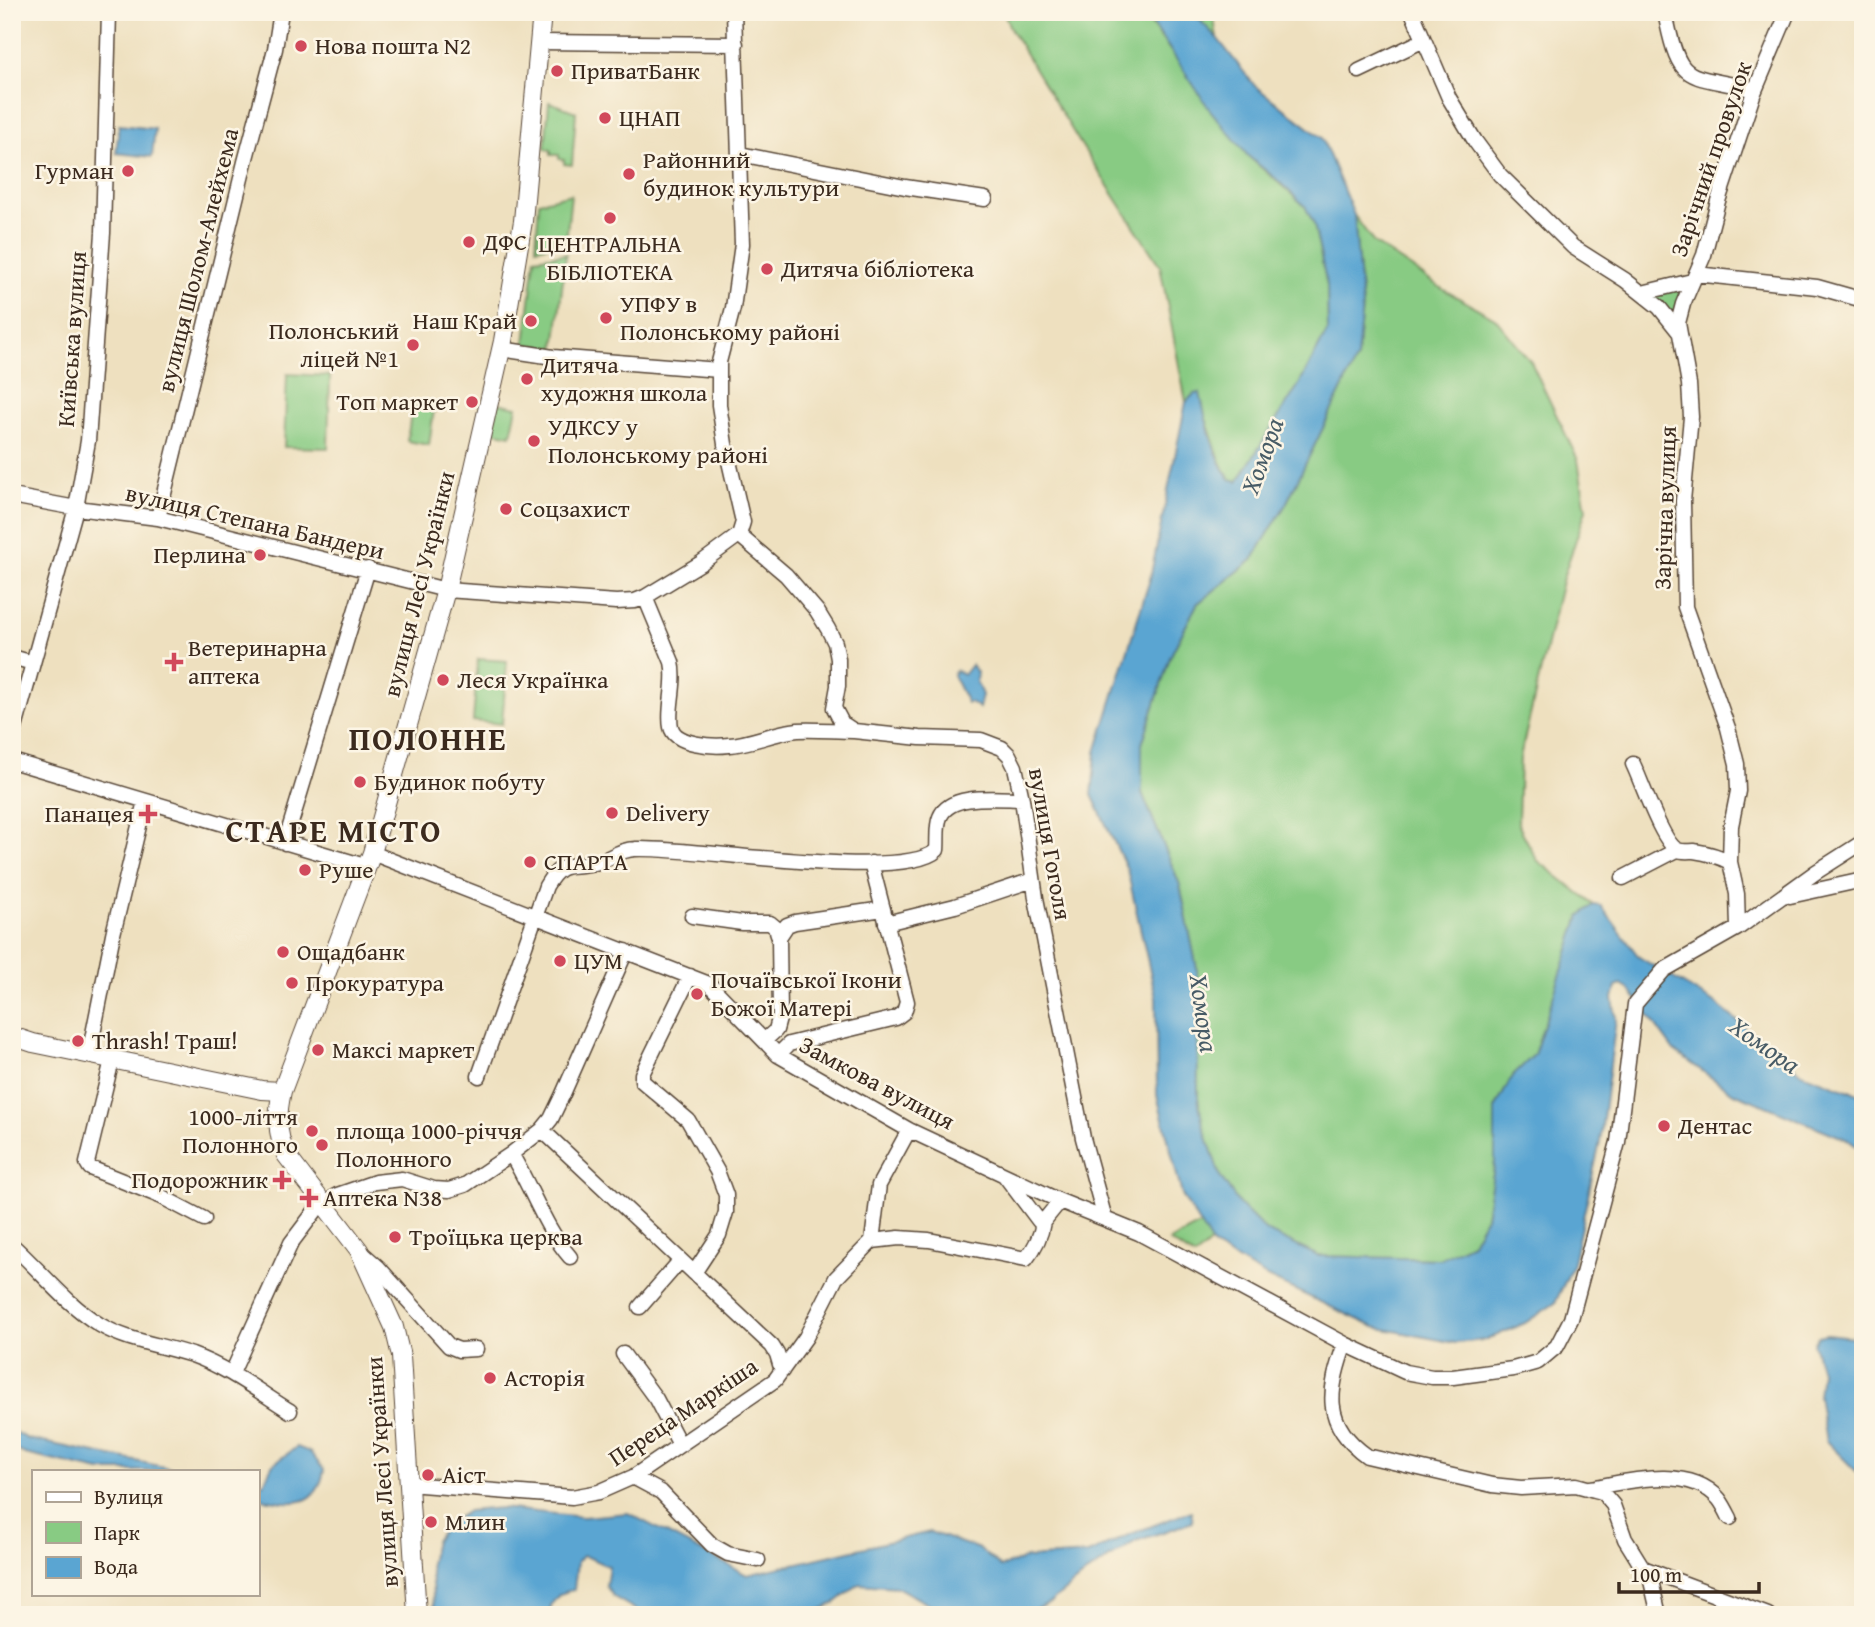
<svg xmlns="http://www.w3.org/2000/svg" width="1875" height="1627" font-family="'Gentium Book Plus',serif">
  <style>
    .green { fill: #88cb83; stroke: #627a50; stroke-width: 2 }
    .water { fill: #5aa5d2; stroke: #4a6878; stroke-width: 2 }
    .lines { fill: none; stroke-linecap: round; stroke-linejoin: round }
    .minor-casing { stroke: #564536; stroke-width: 17 }
    .major-casing { stroke: #564536; stroke-width: 20 }
    .minor { stroke: #fff; stroke-width: 14 }
    .major { stroke: #fff; stroke-width: 18 }
    .poi-dot { fill: #d1495b; stroke: #fcf5e5; stroke-width: 2.5 }
    .labels { text-anchor: middle; stroke-width: 5; stroke-linejoin: round; paint-order: stroke }
    .poi-label { font-size: 24px; fill: #3b2a1e; stroke: #fcf5e5; text-anchor: start }
    .street-label { font-size: 24px; fill: #3b2a1e; stroke: #fcf5e5 }
    .water-label { font-size: 26px; font-style: italic; fill: #475b66; stroke: #fcf5e5 }
    .district-label { font-size: 32px; font-weight: bold; letter-spacing: 2px; fill: #3b2a1e; stroke: #fcf5e5 }
  </style>
  <rect width="100%" height="100%" fill="#fcf5e5"/>
  <filter id="ink" filterUnits="userSpaceOnUse"><feTurbulence type="fractalNoise" baseFrequency=".0143" numOctaves="2"/><feDisplacementMap in="SourceGraphic" scale="14" xChannelSelector="R" yChannelSelector="G"/><feConvolveMatrix kernelMatrix="1 2 1 2 8 2 1 2 1" color-interpolation-filters="sRGB"/></filter>
  <filter id="wash" filterUnits="userSpaceOnUse"><feTurbulence type="fractalNoise" baseFrequency=".00686" numOctaves="4" result="noise"/><feDisplacementMap in="SourceGraphic" scale="28" xChannelSelector="R" yChannelSelector="G"/><feGaussianBlur stdDeviation="1.57" result="paint"/><feColorMatrix in="noise" values="0 0 0 0 0 0 0 0 0 0 0 0 0 0 0 0 0 1.4 0 .05"/><feComposite in="paint" operator="in"/></filter>
  <g filter="url(#wash)">
    <rect width="100%" height="100%" fill="#eee0bf"/>
    <path class="green" d="M1004,12H1142L1248,156L1305,206L1314,224L1327,285L1328,330L1300,383L1238,481L1230,479C1212,451 1211,420 1194,394L1186,402L1160,266L1080,143L1010,28Z
      M1192,12H1213L1217,38Z
      M549,102L576,112L572,165L564,164V160L559,159V155H551V150L545,149Z
      M571,194L566,242L536,248L539,202Z
      M1354,215L1374,243L1444,290L1495,318L1531,362L1578,460L1586,510L1562,581L1520,758L1518,824L1537,860L1594,905L1580,916L1534,1055L1513,1075L1495,1109V1162L1486,1217L1472,1243L1439,1259L1318,1256L1266,1231L1240,1205L1220,1176L1203,1125L1198,1098L1197,969L1180,885L1142,793V744L1170,657L1197,604L1252,560L1286,504L1357,358L1362,306Z
      M566,254L555,348L525,344L535,258Z
      M1692,281L1678,323L1642,293Z
      M287,374L330,376L328,448L284,447Z
      M498,403L517,407L511,435L492,431Z
      M412,407L434,410L429,445L407,441Z
      M478,659L507,661L502,724L473,721Z
      M1207,1221L1216,1238L1195,1257L1169,1241Z"/>
    <path class="water" d="M1142,12H1192L1217,38L1255,86L1322,138L1354,215L1362,306L1357,358L1286,504L1252,560L1197,604L1170,657L1142,744V793L1180,885L1197,969L1198,1098L1203,1125L1220,1176L1240,1205L1266,1231L1318,1256L1439,1259L1472,1243L1486,1217L1495,1162V1109L1513,1075L1534,1055L1580,916L1594,905L1601,906L1639,957L1716,1004L1802,1073L1863,1096V1151L1848,1140L1732,1092L1674,1051L1630,990L1621,985L1616,987L1613,998L1616,1019L1600,1142L1572,1267L1555,1303L1525,1323L1486,1340L1455,1343L1374,1327L1267,1277L1213,1246L1182,1195L1157,1095L1156,998L1127,869L1092,795L1096,752L1150,579L1186,402L1194,394L1200,393C1207,424 1212,452 1230,479L1238,481L1300,383L1328,330L1327,285L1314,224L1305,206L1275,178L1248,156L1210,110L1151,21Z
      M119,125L155,129L152,157L116,153Z
      M971,665L977,672L976,681L982,695L979,708L970,702L967,703L953,675L956,670L963,675Z
      M1826,1334L1853,1337L1863,1334V1478L1826,1441L1818,1396L1821,1371L1813,1343L1818,1336Z
      M12,1431L28,1439L184,1471H100L25,1454L12,1448Z
      M297,1447L310,1452L324,1470C317,1511 290,1503 257,1498V1483H264L272,1465Z
      M501,1508L583,1517L628,1513L747,1575L930,1532L979,1549L1001,1567L1026,1558L1088,1554L1131,1534L1191,1511L1193,1522L1136,1541L1087,1573L1051,1602L1023,1615H948L897,1587L859,1584L835,1603L810,1615H638L636,1610L614,1597L606,1586L609,1566C599,1564 592,1557 582,1556L577,1562L574,1590C561,1592 556,1595 550,1608L553,1615H435L430,1563L435,1541L445,1526L468,1511Z"/>
  </g>
  <g filter="url(#ink)">
    <g class="lines">
      <g class="minor-casing">
        <path id="minor" d="M734,12L742,244L733,308L719,362V405L725,444L743,522L739,535
          M1412,12L1449,98L1475,141L1500,175L1573,247L1625,280L1659,307L1679,332
          M1665,12C1680,90 1688,72 1755,90
          M539,42L736,44
          M1359,71L1424,40
          M740,154L905,187L985,199
          M1696,274L1817,287L1863,300
          M1642,293L1692,281
          M501,349L553,357L719,370
          M12,496L76,508L158,518L446,590L616,602L635,601L645,597L701,563L739,535
          M158,518L245,162L275,49L281,12
          M739,535L786,575L817,611L828,629L835,643L838,659V686L834,708L842,723L854,731L920,738L981,740L1002,748L1009,755L1015,767L1022,799L1036,898L1083,1138L1105,1219
          M645,597L672,662C677,683 667,710 671,727C675,745 714,747 729,745C751,744 774,732 798,730C816,729 835,731 853,731
          M12,657L33,663
          M12,739L76,508L88,441L103,233L109,12
          M12,761L368,867
          M1633,764C1641,780 1663,845 1678,850C1682,852 1689,851 1694,851C1707,853 1719,856 1730,862
          M285,843L368,569
          M372,853L709,984L778,1055L909,1130L1060,1201L1139,1233L1345,1344L1405,1372L1432,1377H1453L1513,1369L1538,1362L1557,1346L1571,1319L1618,1142L1635,1004L1664,970L1738,928L1816,872L1863,842
          M1623,878L1677,850
          M1790,896L1863,880
          M692,916L742,923H770L776,928L779,937L780,1015L776,1030L765,1040
          M886,923L955,906L1033,880
          M1738,928L1737,894L1730,862L1731,826L1738,791L1737,764L1728,728L1685,607L1683,501L1691,417L1689,384L1678,323L1683,304L1704,255L1718,201L1753,95L1788,12
          M779,937L787,925L795,922L883,909
          M690,976L642,1074V1081L688,1120L717,1171L726,1195V1212L719,1235L694,1273
          M89,1054L113,934L145,801
          M778,1055L789,1044L896,1018L904,1012L907,1002L871,863
          M112,1060L87,1163L90,1168L160,1196L204,1219
          M479,1076L546,886C562,859 568,869 595,863C609,860 620,849 635,849C690,846 903,883 937,850C938,840 936,826 940,817C950,792 1000,799 1022,799
          M542,1130L772,1346L777,1354L782,1371
          M511,1154C532,1188 544,1227 570,1257
          M1005,1176L1039,1221L1043,1222L1060,1201
          M325,1205L337,1195L375,1182L402,1179L434,1189L449,1190L465,1185L511,1154L542,1130L551,1119L563,1094L626,951
          M872,1241L899,1238L929,1240L1026,1259C1035,1248 1041,1237 1043,1222
          M12,1245C41,1271 66,1304 100,1325C127,1341 162,1345 192,1355C228,1368 258,1391 290,1411
          M361,1252L378,1267L449,1346L459,1350L476,1349
          M640,1307L680,1261
          M1345,1344C1328,1390 1322,1424 1367,1456L1492,1485L1521,1488L1576,1485L1602,1492L1613,1505L1625,1539L1651,1581L1659,1615
          M623,1354L656,1399L680,1445
          M232,1373L291,1243L322,1202
          M633,1477L661,1492L712,1545L728,1554L758,1560
          M408,1484L572,1497L599,1492L633,1477L775,1380L806,1337L836,1278L872,1241L879,1185L909,1130
          M1591,1488C1628,1481 1690,1465 1719,1499C1723,1504 1727,1512 1730,1518
          M1643,1568L1768,1615"/>
      </g>
      <g class="major-casing">
        <path id="major" d="M12,1036L33,1043L262,1090L282,1091
          M417,1615L401,1356L394,1327L359,1250L286,1155C276,1132 277,1114 282,1091L372,853L446,590L503,341L523,221L542,12"/>
      </g>
      <use href="#minor" class="minor"/>
      <use href="#major" class="major"/>
    </g>
  </g>
  <g class="poi-dot">
    <circle cx="301" cy="46" r="7"/>
    <circle cx="557" cy="71" r="7"/>
    <circle cx="605" cy="118" r="7"/>
    <circle cx="128" cy="171" r="7"/>
    <circle cx="629" cy="174" r="7"/>
    <circle cx="610" cy="218" r="7"/>
    <circle cx="469" cy="242" r="7"/>
    <circle cx="767" cy="269" r="7"/>
    <circle cx="606" cy="318" r="7"/>
    <circle cx="531" cy="321" r="7"/>
    <circle cx="413" cy="345" r="7"/>
    <circle cx="527" cy="379" r="7"/>
    <circle cx="472" cy="402" r="7"/>
    <circle cx="534" cy="441" r="7"/>
    <circle cx="506" cy="509" r="7"/>
    <circle cx="260" cy="555" r="7"/>
    <path d="M170.5 651.5h7v7h7v7h-7v7h-7v-7h-7v-7h7z"/>
    <circle cx="443" cy="680" r="7"/>
    <circle cx="360" cy="782" r="7"/>
    <circle cx="612" cy="813" r="7"/>
    <path d="M144.5 803.5h7v7h7v7h-7v7h-7v-7h-7v-7h7z"/>
    <circle cx="530" cy="862" r="7"/>
    <circle cx="305" cy="870" r="7"/>
    <circle cx="283" cy="952" r="7"/>
    <circle cx="560" cy="961" r="7"/>
    <circle cx="292" cy="983" r="7"/>
    <circle cx="697" cy="994" r="7"/>
    <circle cx="78" cy="1041" r="7"/>
    <circle cx="318" cy="1050" r="7"/>
    <circle cx="1664" cy="1126" r="7"/>
    <circle cx="312" cy="1131" r="7"/>
    <circle cx="322" cy="1145" r="7"/>
    <path d="M278.5 1169.5h7v7h7v7h-7v7h-7v-7h-7v-7h7z"/>
    <path d="M305.5 1187.5h7v7h7v7h-7v7h-7v-7h-7v-7h7z"/>
    <circle cx="395" cy="1237" r="7"/>
    <circle cx="490" cy="1378" r="7"/>
    <circle cx="428" cy="1475" r="7"/>
    <circle cx="431" cy="1522" r="7"/>
  </g>
  <g class="labels">
    <g class="poi-label">
      <text x="315" y="54">Нова пошта N2</text>
      <text x="571" y="79">ПриватБанк</text>
      <text x="619" y="126">ЦНАП</text>
      <text x="643" y="168">Районний<tspan x="643" dy="28">будинок культури</tspan></text>
      <text x="114" y="179" text-anchor="end">Гурман</text>
      <text x="483" y="250">ДФС</text>
      <text x="610" y="252" text-anchor="middle">ЦЕНТРАЛЬНА<tspan x="610" dy="28">БІБЛІОТЕКА</tspan></text>
      <text x="781" y="277">Дитяча бібліотека</text>
      <text x="620" y="312">УПФУ в<tspan x="620" dy="28">Полонському районі</tspan></text>
      <text x="517" y="329" text-anchor="end">Наш Край</text>
      <text x="399" y="339" text-anchor="end">Полонський<tspan x="399" dy="28">ліцей №1</tspan></text>
      <text x="541" y="373">Дитяча<tspan x="541" dy="28">художня школа</tspan></text>
      <text x="458" y="410" text-anchor="end">Топ маркет</text>
      <text x="548" y="435">УДКСУ у<tspan x="548" dy="28">Полонському районi</tspan></text>
      <text x="520" y="517">Соцзахист</text>
      <text x="246" y="563" text-anchor="end">Перлина</text>
      <text x="188" y="656">Ветеринарна<tspan x="188" dy="28">аптека</tspan></text>
      <text x="457" y="688">Леся Українка</text>
      <text x="374" y="790">Будинок побуту</text>
      <text x="626" y="821">Delivery</text>
      <text x="134" y="822" text-anchor="end">Панацея</text>
      <text x="544" y="870">СПАРТА</text>
      <text x="319" y="878">Руше</text>
      <text x="297" y="960">Ощадбанк</text>
      <text x="574" y="969">ЦУМ</text>
      <text x="711" y="988">Почаївської Ікони<tspan x="711" dy="28">Божої Матері</tspan></text>
      <text x="306" y="991">Прокуратура</text>
      <text x="92" y="1049">Thrash! Траш!</text>
      <text x="332" y="1058">Максі маркет</text>
      <text x="298" y="1125" text-anchor="end">1000-ліття<tspan x="298" dy="28">Полонного</tspan></text>
      <text x="1678" y="1134">Дентас</text>
      <text x="336" y="1139">площа 1000-річчя<tspan x="336" dy="28">Полонного</tspan></text>
      <text x="268" y="1188" text-anchor="end">Подорожник</text>
      <text x="323" y="1206">Аптека N38</text>
      <text x="409" y="1245">Троїцька церква</text>
      <text x="504" y="1386">Асторія</text>
      <text x="442" y="1483">Аіст</text>
      <text x="445" y="1530">Млин</text>
    </g>
    <g class="street-label">
      <text transform="translate(1711 159) rotate(-71)" y="8">Зарічний провулок</text>
      <text transform="translate(198 260) rotate(-76)" y="8">вулиця Шолом-Алейхема</text>
      <text transform="translate(72 339) rotate(-86)" y="8">Київська вулиця</text>
      <text transform="translate(1665 508) rotate(-88)" y="8">Зарічна вулиця</text>
      <text transform="translate(255 522) rotate(13)" y="8">вулиця Степана Бандери</text>
      <text transform="translate(419 584) rotate(-76)" y="8">вулиця Лесі Українки</text>
      <text transform="translate(1050 844) rotate(80)" y="8">вулиця Гоголя</text>
      <text transform="translate(877 1083) rotate(28)" y="8">Замкова вулиця</text>
      <text transform="translate(683 1412) rotate(-34)" y="8">Переца Маркіша</text>
      <text transform="translate(382 1472) rotate(-94)" y="8">вулиця Лесі Українки</text>
    </g>
    <g class="water-label">
      <text transform="translate(1262 456) rotate(-70)" y="9">Хомора</text>
      <text transform="translate(1204 1013) rotate(82)" y="9">Хомора</text>
      <text transform="translate(1765 1045) rotate(35)" y="9">Хомора</text>
    </g>
    <g class="district-label">
      <text x="428" y="750">ПОЛОННЕ</text>
      <text x="334" y="842">СТАРЕ МІСТО</text>
    </g>
  </g>
  <rect width="1875" height="1627" fill="none" stroke="#fcf5e5" stroke-width="42"/>
  <rect x="32" y="1470" width="228" height="126" fill="#fcf5e5" stroke="#afa495" stroke-width="2"/>
  <rect x="46" y="1492" width="35" height="10" fill="#ffffff" stroke="#afa495" stroke-width="2"/>
  <text x="94" y="1504" font-size="21" fill="#3b2a1e">Вулиця</text>
  <rect x="46" y="1522" width="35" height="21" fill="#88cb83" stroke="#afa495" stroke-width="2"/>
  <text x="94" y="1540" font-size="21" fill="#3b2a1e">Парк</text>
  <rect x="46" y="1557" width="35" height="21" fill="#5aa5d2" stroke="#afa495" stroke-width="2"/>
  <text x="94" y="1574" font-size="21" fill="#3b2a1e">Вода</text>
  <path d="M1619 1582v10h140v-10" fill="none" stroke="#3b2a1e" stroke-width="3.5"/>
  <text x="1630" y="1582" font-size="21" fill="#3b2a1e" stroke="#fcf5e5" stroke-width="5" paint-order="stroke">100 m</text>
</svg>
